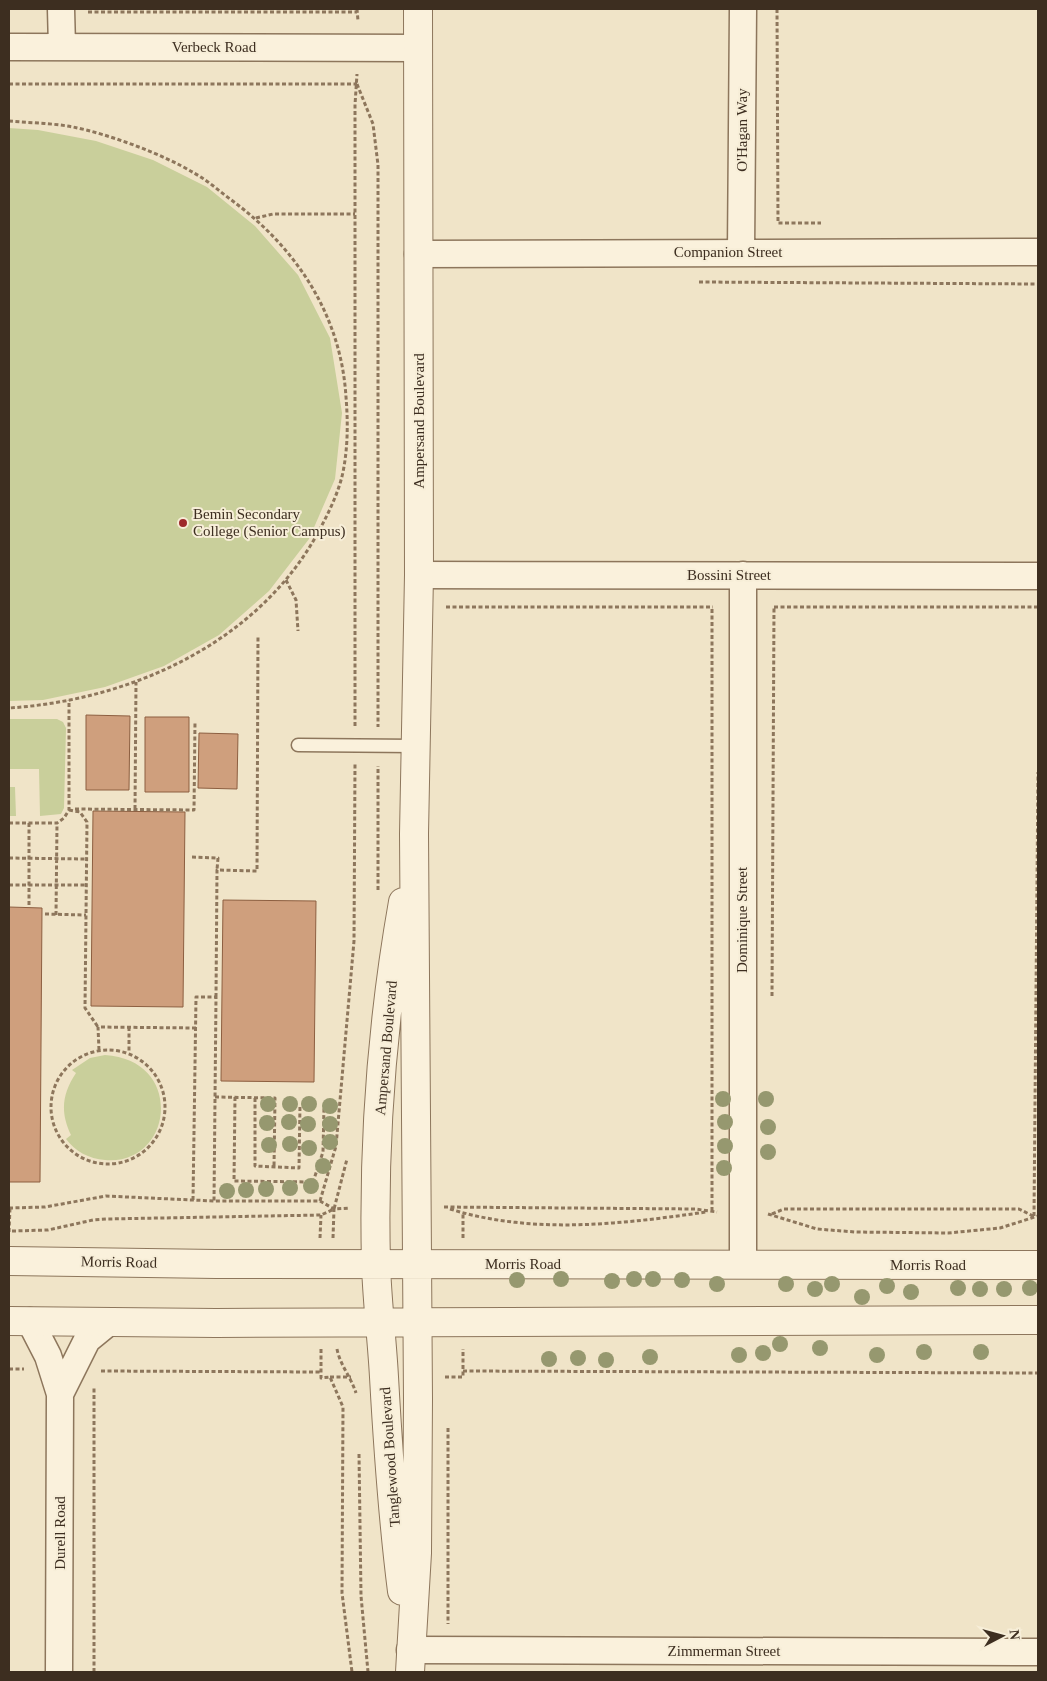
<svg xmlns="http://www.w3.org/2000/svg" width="1047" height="1681" font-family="Georgia,serif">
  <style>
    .green { fill: #c9cf9b }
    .building { fill: #cf9f7d; stroke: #8d5f41 }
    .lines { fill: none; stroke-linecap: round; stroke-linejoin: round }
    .service-casing { stroke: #8d765c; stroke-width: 15 }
    .minor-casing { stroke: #8d765c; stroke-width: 29 }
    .tertiary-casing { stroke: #8d765c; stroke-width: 30 }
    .path { stroke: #8d765c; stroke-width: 3; stroke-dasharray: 4 2.5; stroke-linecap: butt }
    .service { stroke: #faf1dc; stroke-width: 12 }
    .minor { stroke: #faf1dc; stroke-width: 26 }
    .tertiary { stroke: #faf1dc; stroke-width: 28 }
    .tree { fill: #96986f }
    .poi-dot { fill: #9e2a2b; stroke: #f7eed8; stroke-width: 2 }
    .labels { text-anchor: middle; stroke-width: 4; stroke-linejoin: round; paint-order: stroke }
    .street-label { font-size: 15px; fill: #3d2e20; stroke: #f7eed8 }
    .poi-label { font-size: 15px; fill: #3d2e20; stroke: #f7eed8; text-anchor: start }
  </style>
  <rect width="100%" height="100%" fill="#f0e4c8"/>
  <path class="green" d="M9,128L38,130L96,141L153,160L207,187L255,226L298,275L330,338L342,413L335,479L309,539L269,591L219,635L164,666L105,687L43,700L9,701Z
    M9,719H57L63,722L66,728L64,808L61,814L40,816L39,769H9Z
    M9,787H15L16,816H9Z
    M105,1055C186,1060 173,1166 105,1160C89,1159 75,1151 66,1139L71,1135C60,1112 62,1094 76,1073L72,1070L90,1058Z"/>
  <path class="building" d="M86,715L130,716L129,790H86Z
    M145,717H189V792H145Z
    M199,733L238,734L237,789L198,788Z
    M93,811L185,812L183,1007L91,1006Z
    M223,900L316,901L314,1082L221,1081Z
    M9,907L42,908L40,1182H9Z"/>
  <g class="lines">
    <g class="service-casing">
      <path id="service" d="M298,745L416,746"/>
    </g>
    <g class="minor-casing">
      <path id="minor" d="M61,9L62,47
        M9,47L418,48
        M741,251L743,9
        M418,254L1038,252
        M419,575L1038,576
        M743,1264V575
        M30,1321L48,1356L60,1394L59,1672
        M60,1394L87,1340L109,1322
        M410,1650L1038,1652"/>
    </g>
    <g class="tertiary-casing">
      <path id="tertiary" d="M9,1261L216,1264L1038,1265
        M9,1321L216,1323L1038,1320
        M402,1591C393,1520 388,1449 384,1377C382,1339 377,1301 376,1264C373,1143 382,1021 403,902
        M410,1672L417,1553L418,1399L414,834L419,575L418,9"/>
    </g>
    <path class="path" d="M357,9L358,21
      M777,9L778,223H821
      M88,12H357
      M9,84H357
      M357,84L373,124L378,165V727
      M9,121C30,123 52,123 73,127C108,134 163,154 194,173C207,180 218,190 230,199C296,247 341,315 346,397C348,422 348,447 343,472C339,491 330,510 321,527C262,641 133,700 9,708
      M256,218L273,214H355
      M699,282L1038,284
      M286,580L296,600L298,631
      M446,607H713
      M774,607H1038
      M355,726V105L357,74
      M75,809L194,810L195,722
      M135,809L136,682
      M69,810L80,812L87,822L85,1008L98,1027
      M9,823H57L64,818L69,810V700
      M192,857L218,858L217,870
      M9,858L86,859
      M9,885H86
      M378,890V766
      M29,905V822
      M45,914L86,915
      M56,915L57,823
      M772,996L774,607
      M216,997L217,870L257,871L258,635
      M129,1027V1053
      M51 1107a57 57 0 1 1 114 0a57 57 0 1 1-114 0Z
      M99,1050L98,1027L196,1028
      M215,1097L275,1098L274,1167
      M235,1097L234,1181L313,1182L323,1152L324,1107
      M255,1098V1166L299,1168L300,1105
      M193,1200L196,997H216L214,1201
      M320,1201L336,1146L354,941L355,764
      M444,1207L695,1209L717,1212
      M9,1208L45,1207L106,1196L214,1201H320L334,1209L350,1208
      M450,1209C533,1235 622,1224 706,1212
      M712,1211V607
      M768,1214L817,1229L855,1232L948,1233L1000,1228L1038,1216
      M772,1214L784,1209H1019L1033,1216
      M1034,1216L1038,772
      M12,1231L48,1230L93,1220L107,1219L321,1215L334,1209L347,1159
      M9,1232L10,1208
      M320,1238L321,1215
      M333,1238L334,1209
      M463,1238V1213
      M321,1349V1378L330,1377L343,1407L342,1593L352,1672
      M337,1349C340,1365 351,1377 356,1393
      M9,1369H24
      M101,1371L321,1372
      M463,1371L1038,1373
      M330,1377H351
      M445,1377H463V1349
      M448,1428V1624
      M359,1454L361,1596L368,1672
      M94,1672V1388"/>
    <use href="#service" class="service"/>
    <use href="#minor" class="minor"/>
    <use href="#tertiary" class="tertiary"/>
  </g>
  <g class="tree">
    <circle cx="723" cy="1099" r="8"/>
    <circle cx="766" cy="1099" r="8"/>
    <circle cx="268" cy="1104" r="8"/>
    <circle cx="290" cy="1104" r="8"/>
    <circle cx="309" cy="1104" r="8"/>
    <circle cx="330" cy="1106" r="8"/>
    <circle cx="289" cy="1122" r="8"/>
    <circle cx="725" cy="1122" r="8"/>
    <circle cx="267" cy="1123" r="8"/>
    <circle cx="308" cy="1124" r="8"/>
    <circle cx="330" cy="1124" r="8"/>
    <circle cx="768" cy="1127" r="8"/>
    <circle cx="330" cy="1142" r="8"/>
    <circle cx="290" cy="1144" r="8"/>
    <circle cx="269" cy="1145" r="8"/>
    <circle cx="725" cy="1146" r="8"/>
    <circle cx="309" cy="1148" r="8"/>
    <circle cx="768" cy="1152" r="8"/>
    <circle cx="323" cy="1166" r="8"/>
    <circle cx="724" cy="1168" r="8"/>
    <circle cx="311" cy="1186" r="8"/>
    <circle cx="290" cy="1188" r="8"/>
    <circle cx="266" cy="1189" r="8"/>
    <circle cx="246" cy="1190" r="8"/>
    <circle cx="227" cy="1191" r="8"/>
    <circle cx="561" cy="1279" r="8"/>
    <circle cx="634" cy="1279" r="8"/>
    <circle cx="653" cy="1279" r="8"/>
    <circle cx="517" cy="1280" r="8"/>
    <circle cx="682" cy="1280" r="8"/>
    <circle cx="612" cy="1281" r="8"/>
    <circle cx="717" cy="1284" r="8"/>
    <circle cx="786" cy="1284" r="8"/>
    <circle cx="832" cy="1284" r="8"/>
    <circle cx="887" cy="1286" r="8"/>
    <circle cx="958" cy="1288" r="8"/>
    <circle cx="1030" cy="1288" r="8"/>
    <circle cx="815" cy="1289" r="8"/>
    <circle cx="980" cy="1289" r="8"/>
    <circle cx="1004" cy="1289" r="8"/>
    <circle cx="911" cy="1292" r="8"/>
    <circle cx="862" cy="1297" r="8"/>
    <circle cx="780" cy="1344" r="8"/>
    <circle cx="820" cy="1348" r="8"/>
    <circle cx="924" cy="1352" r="8"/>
    <circle cx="981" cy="1352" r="8"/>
    <circle cx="763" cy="1353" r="8"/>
    <circle cx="739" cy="1355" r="8"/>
    <circle cx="877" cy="1355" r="8"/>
    <circle cx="650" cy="1357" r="8"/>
    <circle cx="578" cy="1358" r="8"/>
    <circle cx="549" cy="1359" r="8"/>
    <circle cx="606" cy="1360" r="8"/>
  </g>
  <circle class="poi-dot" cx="183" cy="523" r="5"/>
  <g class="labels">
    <g class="street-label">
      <text x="214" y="52">Verbeck Road</text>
      <text transform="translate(742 130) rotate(-90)" y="5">O'Hagan Way</text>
      <text x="728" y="257">Companion Street</text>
      <text transform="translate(419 421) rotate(-90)" y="5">Ampersand Boulevard</text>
      <text x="729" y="580">Bossini Street</text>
      <text transform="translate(742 920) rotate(-90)" y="5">Dominique Street</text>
      <text transform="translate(386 1048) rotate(-85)" y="5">Ampersand Boulevard</text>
      <text transform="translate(119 1262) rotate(1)" y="5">Morris Road</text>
      <text x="523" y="1269">Morris Road</text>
      <text x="928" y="1270">Morris Road</text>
      <text transform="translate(390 1457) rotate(-94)" y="5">Tanglewood Boulevard</text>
      <text transform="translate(60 1533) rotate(-90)" y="5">Durell Road</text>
      <text x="724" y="1656">Zimmerman Street</text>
    </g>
    <g class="poi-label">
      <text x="193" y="519">Bemin Secondary<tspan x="193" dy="17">College (Senior Campus)</tspan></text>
    </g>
  </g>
  <rect width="1047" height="1681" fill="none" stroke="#3d2e20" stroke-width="20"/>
  <g transform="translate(1002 1636) rotate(84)" stroke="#f7eed8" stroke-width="4" paint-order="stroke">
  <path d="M0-4L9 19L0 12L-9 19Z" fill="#3d2e20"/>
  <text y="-8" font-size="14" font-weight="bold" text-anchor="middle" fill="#3d2e20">N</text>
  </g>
</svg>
